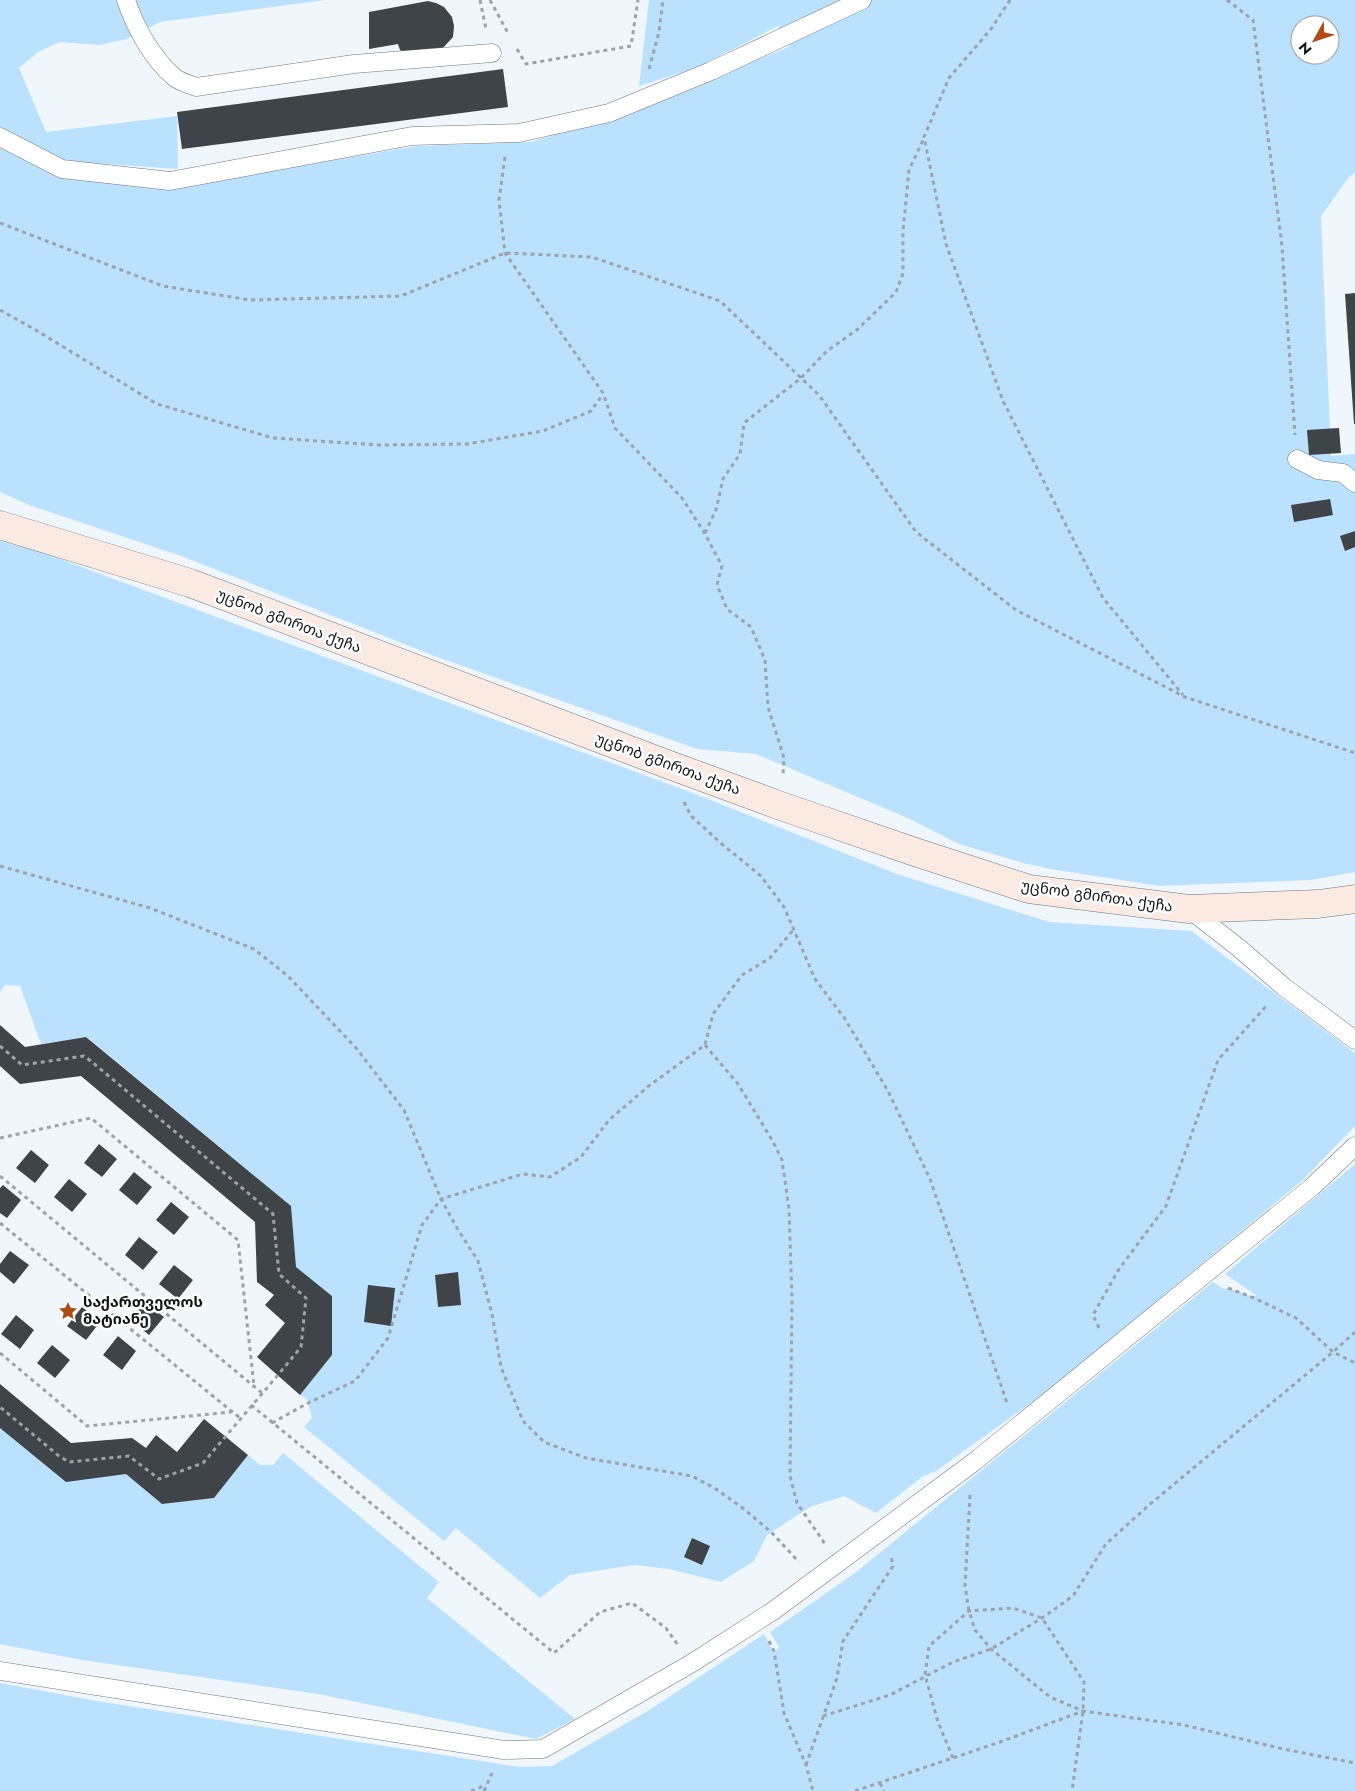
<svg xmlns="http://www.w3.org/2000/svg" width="1355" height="1791" font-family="Jost,'Noto Sans Georgian',sans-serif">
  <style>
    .green { fill: #bae2ff; fill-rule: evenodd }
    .building { fill: #3e4448 }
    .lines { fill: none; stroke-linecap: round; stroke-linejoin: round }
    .service-casing { stroke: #70777b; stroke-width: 19 }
    .secondary-casing { stroke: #70777b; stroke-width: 29 }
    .path { stroke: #9da3a7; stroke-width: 3; stroke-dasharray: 4 4; stroke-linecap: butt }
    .service { stroke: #fff; stroke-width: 18 }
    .secondary { stroke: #faeae2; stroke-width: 28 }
    .labels { text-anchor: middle; stroke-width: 5; stroke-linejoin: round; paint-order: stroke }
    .street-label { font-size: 15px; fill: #121517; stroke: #fff }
    .poi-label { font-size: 15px; font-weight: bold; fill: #121517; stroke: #fff; text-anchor: start }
  </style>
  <rect width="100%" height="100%" fill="#eff7fc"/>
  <path class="green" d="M0,0H325L160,22L127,39L99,45L60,42L38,52L19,68L46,132L177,116L178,169L62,161L0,127Z
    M649,0H1355V173L1348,178L1321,216L1331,456L1355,454V872L1312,880L1159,886L1051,869L1023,863L959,844L910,819L756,754L697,749L432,655L184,557L29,505L0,492V145L58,176L176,187L417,146L531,142L628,112L789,47L778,26L696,68L639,86ZM1300,25H1330V55H1300Z
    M0,541L41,552L693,793L897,874L1049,922L1191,931L1355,1053V1126L1304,1179L1053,1387L936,1471L922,1477L876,1513L844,1496L810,1507L767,1535L754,1561L721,1582L669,1569L635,1565L570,1575L540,1598L456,1528L444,1541L304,1427L312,1418L307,1399L300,1395L332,1355V1296L296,1267L291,1206L87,1037L41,1044L20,986L5,985L0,992Z
    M1355,1164V1791H0V1683L97,1701L520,1767L552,1766L651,1709L764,1634L774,1653L779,1647L770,1632L855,1573L1213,1282L1224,1289L1227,1288L1254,1297L1256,1295L1225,1274Z
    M0,1428L126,1474L162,1504L214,1498L248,1455L260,1465H273L283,1453L439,1582L427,1598L575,1719L536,1739L318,1694L82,1660L0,1644Z"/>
  <path class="building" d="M428,1L436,3L444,7L452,17L454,26L453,37L441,50L406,54L400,50L398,44L369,49V12Z
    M503,69L508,107L182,149L177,112Z
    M1355,293V424H1354L1345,294Z
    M1339,428L1341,453L1309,455L1307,430Z
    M1330,499L1333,515L1294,522L1291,505Z
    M1355,531V547L1345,551L1340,536Z
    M0,1025L25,1047L86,1037L291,1206L296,1267L332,1296V1355L300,1395L257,1357L285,1323L265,1305L274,1295L257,1282L255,1222L81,1076L20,1084L0,1066Z
    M99,1144L117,1159L102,1177L84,1163Z
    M31,1150L49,1165L35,1183L16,1168Z
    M134,1172L152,1187L137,1205L119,1190Z
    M69,1179L87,1194L72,1212L54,1197Z
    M3,1185L21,1200L7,1218L0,1213V1188Z
    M171,1202L189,1217L174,1235L156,1220Z
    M139,1237L158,1252L143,1270L125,1255Z
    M10,1251L29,1265L14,1284L0,1272V1264Z
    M174,1265L193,1280L178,1299L159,1284Z
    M458,1272L461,1305L438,1307L435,1275Z
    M368,1285L395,1288L391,1326L364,1322Z
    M145,1302L164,1317L149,1335L131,1320Z
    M82,1307L100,1322L86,1340L67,1326Z
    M16,1315L34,1330L20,1349L1,1334Z
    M118,1336L136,1351L122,1370L103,1355Z
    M52,1345L70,1360L55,1378L37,1363Z
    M0,1384L71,1443L132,1438L146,1448L156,1435L177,1452L204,1419L248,1455L214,1498L162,1504L126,1474L66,1482L0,1428Z
    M692,1538L710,1546L702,1565L684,1557Z"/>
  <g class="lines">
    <g class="service-casing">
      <path id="service" d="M126,0C135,27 152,58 174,77C180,82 189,84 196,87L354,64L492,53
        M0,137L62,169L170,181L412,136L519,133L609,113L711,71L862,0
        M1297,459L1318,470L1343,473L1355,483
        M1189,909L1239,948L1284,987L1355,1040
        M0,1671L504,1750L543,1749L692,1663L773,1611L974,1462L1312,1187L1355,1146"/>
    </g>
    <g class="secondary-casing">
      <path id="secondary" d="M0,525L190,583L664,763L781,806L915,852L1029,889L1189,909L1318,904L1355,899"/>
    </g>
    <path class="path" d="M480,0L486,29
      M490,0L509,35
      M1010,0L991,29L949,78L924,137L946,244L1003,401L1103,598L1183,695
      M1227,0L1253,20L1282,246L1295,435
      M517,49L526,64L631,46L638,0
      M649,69L659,32L663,0
      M505,157L499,200L505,253L603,393L615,428L682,498L705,534L722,566L717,585L727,609L751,627L765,660L768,707L784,758L783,775
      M0,223L163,286L250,300L401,296L505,253L592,257L720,301L819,395L916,532L1016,610L1185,697L1355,753
      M0,310L34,329L157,404L273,438L379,445L467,444L543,431L591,411L603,394
      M705,533L716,510L723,479L740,454L744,423L801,378L827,351L858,329L896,292L903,273V231L909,170L924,138
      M684,802L691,816L723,845L761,876L784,907L815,979L845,1019L888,1091L930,1179L1007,1403
      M0,866L150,908L254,949L288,976L356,1048L404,1110L441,1199L457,1228L478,1261L492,1314L501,1367L523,1421L544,1442L586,1458L692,1476L716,1489L744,1509L772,1533L799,1562
      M705,1045L738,1084L772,1140L782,1160L789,1209L792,1299L790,1476L797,1503L825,1544
      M0,1046L22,1065L84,1056L92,1062L273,1214L279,1274L306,1298L301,1347L278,1375L203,1463L159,1479L129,1456L69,1462L59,1456L0,1407
      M0,1138L91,1118L238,1240L254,1386
      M0,1176L262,1393
      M0,1223L240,1418
      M1228,1288L1254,1298L1296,1318L1333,1352L1355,1363
      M1099,1328L1093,1315L1119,1269L1166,1206L1218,1060L1268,1004
      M0,1353L87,1426L231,1412
      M251,1405L554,1653L600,1612L632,1603L666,1628L678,1645
      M272,1423L308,1403L355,1381L388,1338L422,1225L441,1199L523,1174L550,1177L581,1157L609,1120L650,1085L705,1045L713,1014L742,975L770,958L794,929
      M970,1495L965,1586L969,1611L975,1630L991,1649L1050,1697L1083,1711L1184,1725L1283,1749L1355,1763
      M769,1641L774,1651L784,1713L806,1765L813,1791
      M823,1716L890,1695L953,1662L991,1649L1042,1618L1073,1596L1106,1544L1149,1505L1333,1352L1355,1332
      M953,1758L938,1722L925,1675L929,1646L969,1611L1013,1608L1042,1618L1084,1682L1083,1711L1072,1791
      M806,1765L837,1678L843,1641L893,1566L891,1555
      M880,1783L884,1791
      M471,1791L486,1785
      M484,1791L492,1773
      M855,1791L1000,1742L1083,1711"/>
    <use href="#service" class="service"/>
    <use href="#secondary" class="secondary"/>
  </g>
  <defs>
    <g id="sight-bare" transform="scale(1.5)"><path d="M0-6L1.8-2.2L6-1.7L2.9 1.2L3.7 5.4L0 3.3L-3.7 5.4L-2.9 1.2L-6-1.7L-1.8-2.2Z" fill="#af4c14" stroke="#fff" stroke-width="2.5" paint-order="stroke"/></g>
  </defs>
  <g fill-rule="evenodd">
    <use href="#sight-bare" x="68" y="1311"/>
  </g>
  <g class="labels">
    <g class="street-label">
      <text transform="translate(289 621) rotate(21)" y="5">უცნობ გმირთა ქუჩა</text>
      <text transform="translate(668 764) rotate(20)" y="5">უცნობ გმირთა ქუჩა</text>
      <text transform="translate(1097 896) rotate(8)" y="5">უცნობ გმირთა ქუჩა</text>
    </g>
    <g class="poi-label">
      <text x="83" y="1307">საქართველოს<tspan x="83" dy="17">მატიანე</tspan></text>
    </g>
  </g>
  <g transform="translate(1315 40) rotate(230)"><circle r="24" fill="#ffffff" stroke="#a0a1a2"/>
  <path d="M0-4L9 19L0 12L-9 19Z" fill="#af4c14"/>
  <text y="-8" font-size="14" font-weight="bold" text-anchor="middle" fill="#121517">N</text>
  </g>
</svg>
